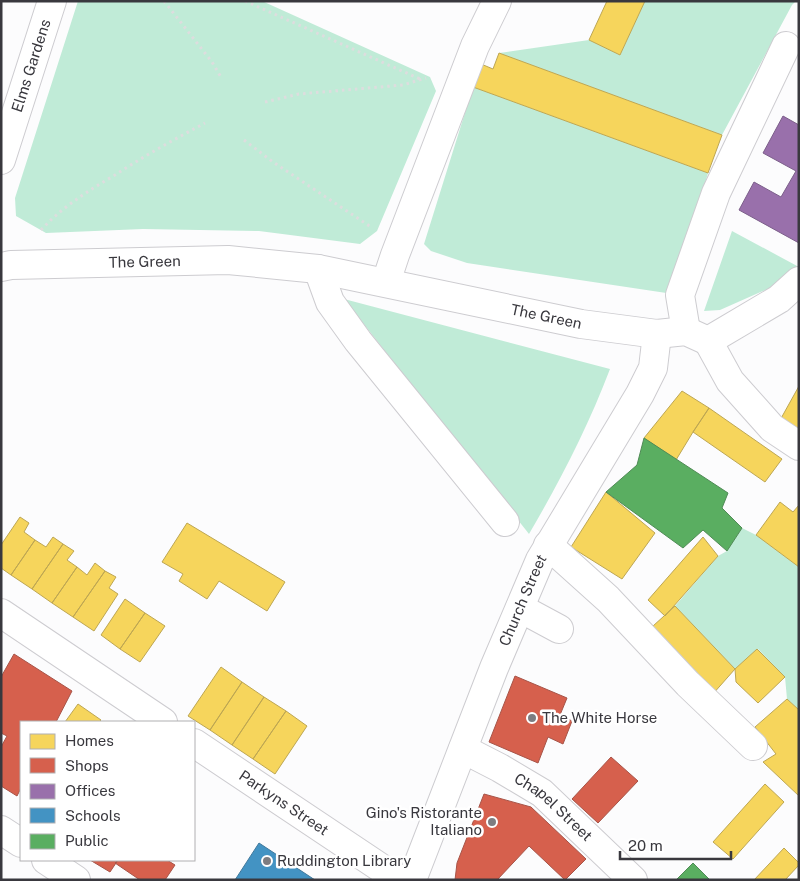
<svg xmlns="http://www.w3.org/2000/svg" width="800" height="881" font-family="'Public Sans',sans-serif">
  <style>
    .green { fill: #c0ebd7 }
    .homes { fill: #f6d55c; stroke: #bda653 }
    .shops { fill: #d6604d; stroke: #a75448 }
    .offices { fill: #9970ab; stroke: #7c5f8a }
    .schools { fill: #4393c3; stroke: #40789b }
    .public { fill: #5aae61; stroke: #508b56 }
    .lines { fill: none; stroke-linecap: round; stroke-linejoin: round }
    .minor-casing { stroke: #cdccd0; stroke-width: 30 }
    .path { stroke: #ddddde; stroke-width: 3; stroke-dasharray: 2.5 4; stroke-linecap: butt }
    .minor { stroke: #fff; stroke-width: 28 }
    .poi-dot { fill: #7d7d81; stroke: #fff; stroke-width: 2 }
    .labels { text-anchor: middle; stroke-width: 5; stroke-linejoin: round; paint-order: stroke }
    .street-label { font-size: 15px; fill: #39383e; stroke: #fff }
    .poi-label { font-size: 15px; fill: #39383e; stroke: #fff; text-anchor: start }
  </style>
  <rect width="100%" height="100%" fill="#fcfcfd"/>
  <path class="green" d="M78,1H262L430,77L436,91L377,231L360,244L259,231L143,229L46,233L16,216L15,198Z
    M645,1H796L792,5L722,135L499,53L589,40L620,55Z
    M473,87L708,173L673,294L467,263L431,251L424,244Z
    M732,231L799,267V272L788,280L720,310L704,311Z
    M344,299L610,369C588,427 560,481 529,534Z
    M742,528L756,535L799,567V710L787,699L785,677L758,649L735,669L675,606L718,556L727,551Z"/>
  <path class="homes" d="M607,1H645L620,55L589,40Z
    M499,53L722,135L708,173L473,87L481,64L493,69Z
    M799,386V433L779,422Z
    M682,391L709,408L693,432L676,460L644,438Z
    M709,408L782,459L765,482L693,432Z
    M606,492L655,533L622,579L571,547Z
    M780,502L793,512L799,505V567L756,535Z
    M20,517L29,523L24,532L35,540L11,575L1,568V545Z
    M187,523L285,582L267,611L219,581L207,599L179,581L183,574L162,562Z
    M53,537L63,544L32,589L11,575L35,540L46,547Z
    M703,537L718,556L665,616L648,600Z
    M63,544L74,551L67,560L77,567L52,603L32,589Z
    M95,563L105,571L73,617L52,603L77,567L87,575Z
    M105,571L116,577L109,588L118,594L94,631L73,617Z
    M125,599L145,613L120,649L101,635Z
    M675,606L735,669L712,695L653,626Z
    M145,613L165,626L140,662L120,649Z
    M757,649L785,677L758,703L736,682L735,669Z
    M221,667L242,682L210,730L188,716Z
    M242,682L264,697L232,745L210,730Z
    M264,697L286,711L253,759L232,745Z
    M787,699L799,710V796L763,762L776,754L755,727Z
    M78,704L101,720L99,722H65Z
    M286,711L307,726L275,774L253,759Z
    M765,784L784,802L733,859L713,842Z
    M784,848L799,863V865L785,880H754Z"/>
  <path class="shops" d="M14,654L72,691L56,722H21V788L17,796L1,786V747L7,736L1,733V677Z
    M515,676L567,698L560,715L572,721L563,744L548,737L538,763L489,742Z
    M611,757L638,781L598,823L572,799Z
    M484,794L531,807L586,859L565,880L529,846L497,880H455L457,863Z
    M90,860H118L110,872Z
    M118,860H167L175,865L165,880H140L115,863Z"/>
  <path class="offices" d="M783,116L799,125V243L739,210L754,182L781,197L796,171L763,153Z"/>
  <path class="schools" d="M259,843L315,880H235Z"/>
  <path class="public" d="M644,438L728,493L722,508L742,528L727,551L703,530L683,548L606,492L637,465Z
    M693,863L710,880H676Z"/>
  <g class="lines">
    <g class="minor-casing">
      <g id="minor">
        <path id="s1" d="M1,160L52,1"/>
        <path id="s2" d="M1,267L11,265L228,260L318,269L581,324L657,334L686,331L708,341"/>
        <path d="M318,269L330,302L358,341L505,522"/>
        <path d="M386,282L395,255L475,46L497,1"/>
        <path d="M686,331L680,295L716,193L786,46"/>
        <path d="M708,341L730,381L772,428L799,446"/>
        <path d="M708,341L779,299L799,281"/>
        <path d="M548,545L608,599L688,684L753,746"/>
        <path d="M520,608L559,629"/>
        <path d="M1,613L163,722"/>
        <path id="s3" d="M194,743L399,880"/>
        <path id="s4" d="M463,749L500,768L542,793L633,880"/>
        <path d="M1,830L21,843"/>
        <path d="M46,860L76,880"/>
        <path id="s5" d="M412,880L494,668L540,560L640,394L653,368L657,334"/>
      </g>
    </g>
    <path class="path" d="M164,1L212,62L222,79
      M245,1L420,79
      M265,102L299,94L403,85L426,78
      M244,140L273,162L371,227
      M41,230C62,207 88,191 115,175C144,156 175,139 205,123"/>
    <use href="#minor" class="minor"/>
  </g>
  <g class="poi-dot">
    <circle cx="532" cy="718" r="5"/>
    <circle cx="492" cy="822" r="5"/>
    <circle cx="267" cy="861" r="5"/>
  </g>
  <g class="labels">
    <g class="street-label">
      <text dy="5" stroke="none"><textPath href="#s1" startOffset="99">Elms Gardens</textPath></text>
      <text dy="5" stroke="none"><textPath href="#s2" startOffset="144">The Green</textPath></text>
      <text dy="5" stroke="none"><textPath href="#s2" startOffset="551">The Green</textPath></text>
      <text dy="5" stroke="none"><textPath href="#s5" startOffset="301">Church Street</textPath></text>
      <text dy="5" stroke="none"><textPath href="#s3" startOffset="108">Parkyns Street</textPath></text>
      <text dy="5" stroke="none"><textPath href="#s4" startOffset="108">Chapel Street</textPath></text>
    </g>
    <g class="poi-label">
      <text x="542" y="723">The White Horse</text>
      <text x="482" y="818" text-anchor="end">Gino's Ristorante<tspan x="482" dy="17">Italiano</tspan></text>
      <text x="277" y="866">Ruddington Library</text>
    </g>
  </g>
  <rect width="800" height="881" fill="none" stroke="#39383e" stroke-width="5"/>
  <rect x="20" y="721" width="175" height="140" fill="#ffffff" stroke="#b0afb2"/>
  <rect x="30" y="734" width="25" height="15" fill="#f6d55c" stroke="#b0afb2"/>
  <text x="65" y="746" font-size="15" fill="#39383e">Homes</text>
  <rect x="30" y="758" width="25" height="15" fill="#d6604d" stroke="#b0afb2"/>
  <text x="65" y="771" font-size="15" fill="#39383e">Shops</text>
  <rect x="30" y="784" width="25" height="15" fill="#9970ab" stroke="#b0afb2"/>
  <text x="65" y="796" font-size="15" fill="#39383e">Offices</text>
  <rect x="30" y="808" width="25" height="15" fill="#4393c3" stroke="#b0afb2"/>
  <text x="65" y="821" font-size="15" fill="#39383e">Schools</text>
  <rect x="30" y="834" width="25" height="15" fill="#5aae61" stroke="#b0afb2"/>
  <text x="65" y="846" font-size="15" fill="#39383e">Public</text>
  <path d="M620 851v8h111v-8" fill="none" stroke="#39383e" stroke-width="2.5"/>
  <text x="628" y="851" font-size="15" fill="#39383e" stroke="#ffffff" stroke-width="4" paint-order="stroke">20 m</text>
</svg>
